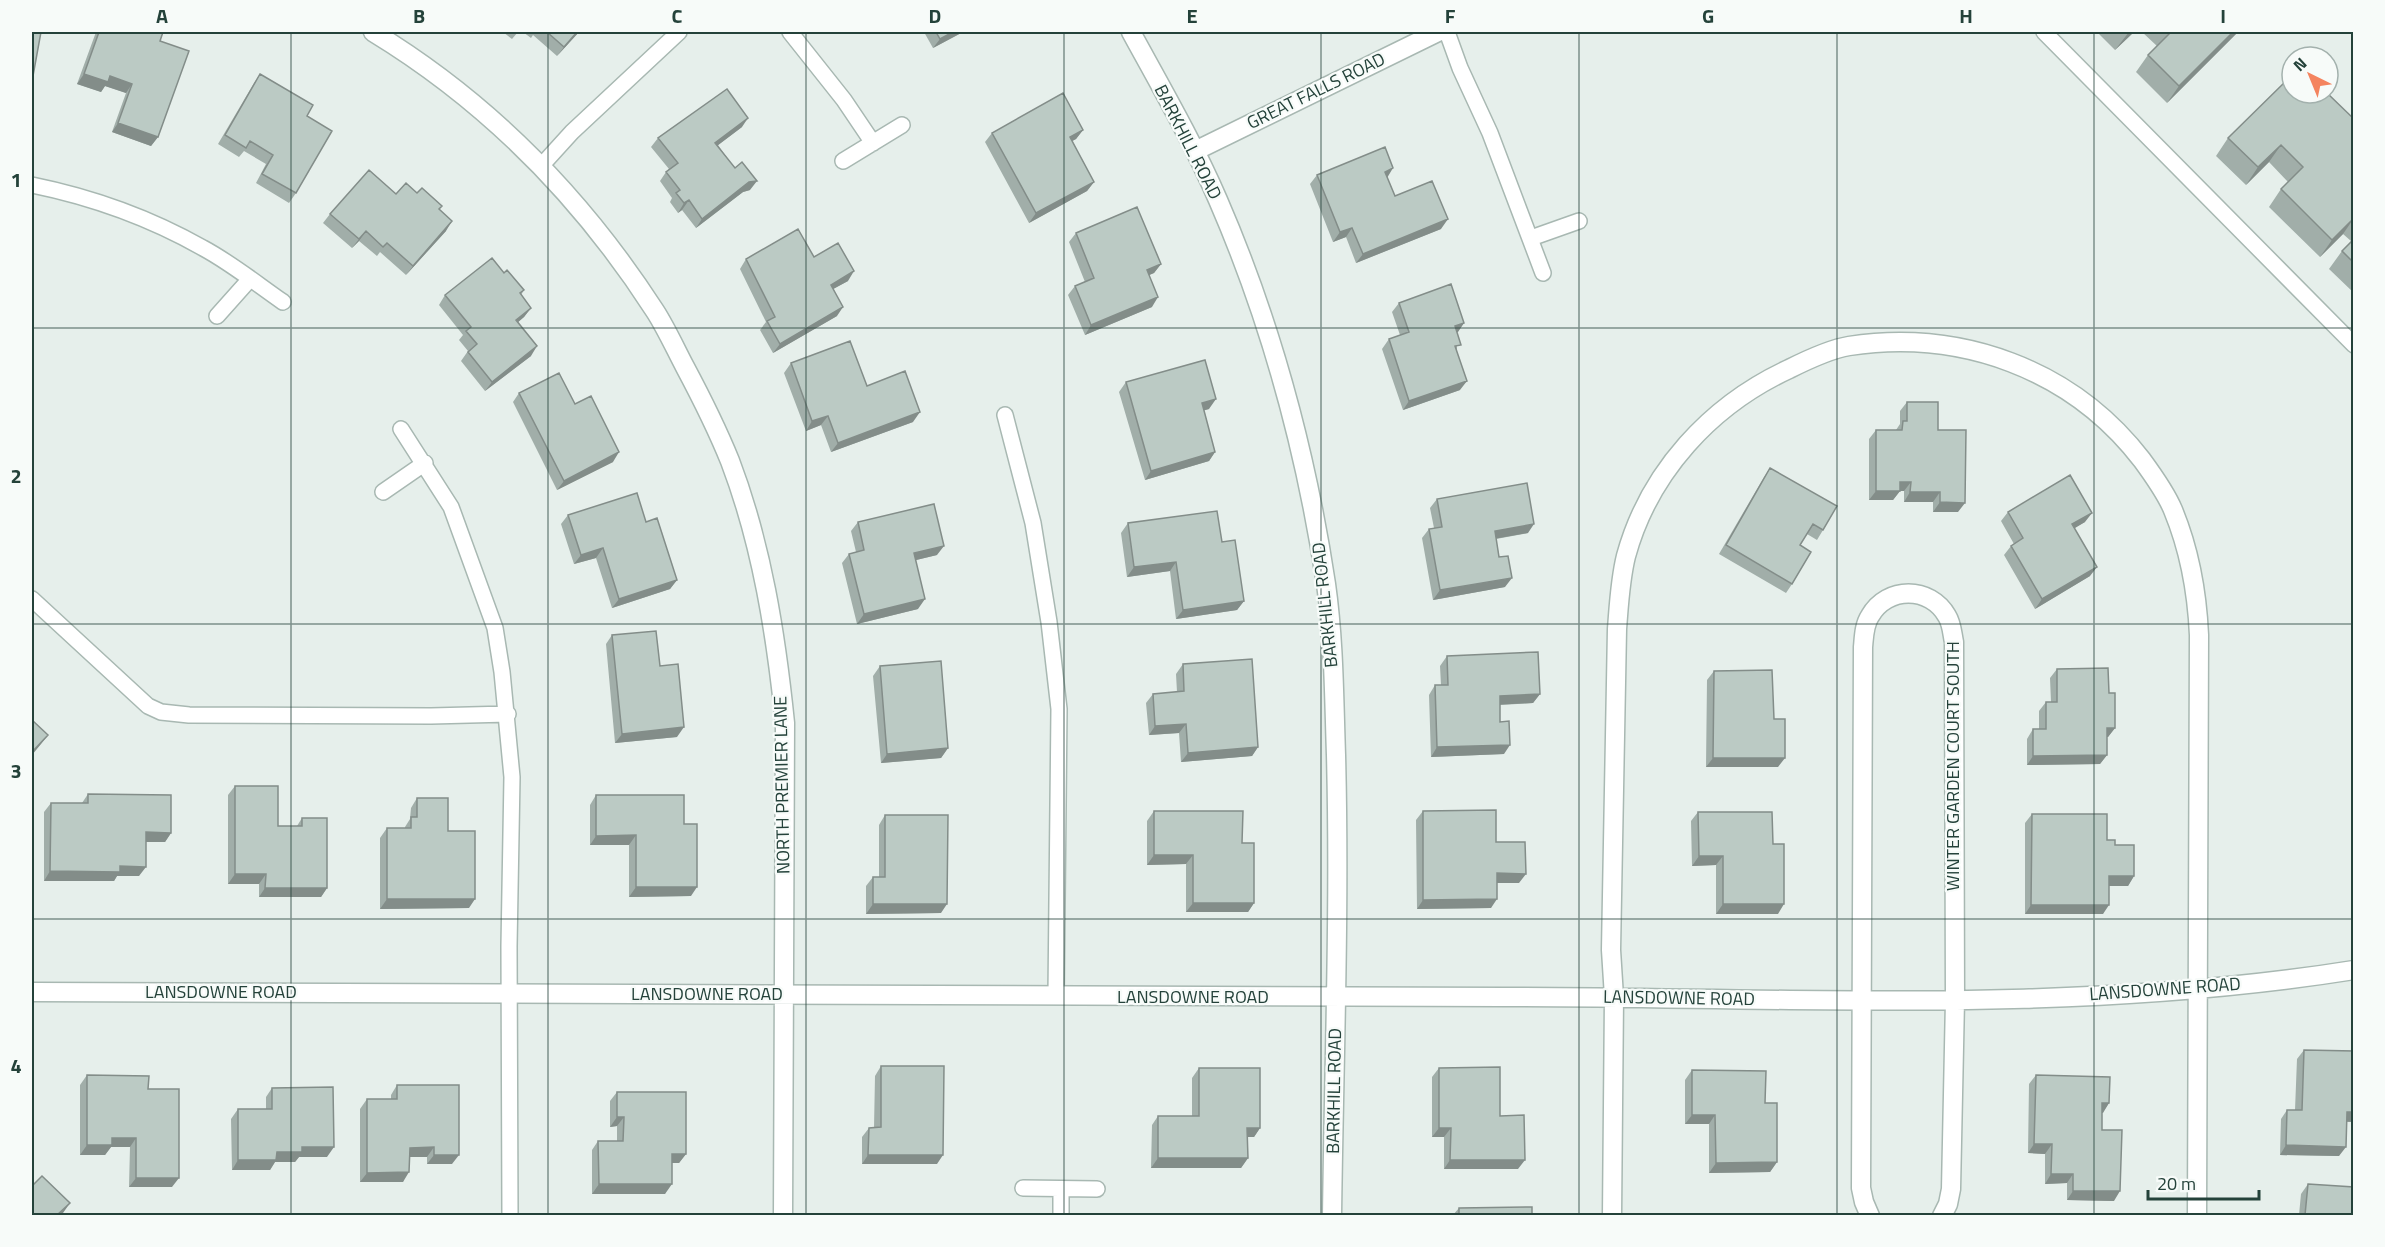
<svg xmlns="http://www.w3.org/2000/svg" width="2385" height="1247" font-family="'Titillium Web',sans-serif">
  <style>
    .lines { fill: none; stroke-linecap: round; stroke-linejoin: round }
    .service-casing { stroke: #a8b8b2; stroke-width: 18 }
    .minor-casing { stroke: #a8b8b2; stroke-width: 21 }
    .service { stroke: #fff; stroke-width: 15 }
    .minor { stroke: #fff; stroke-width: 18 }
    .wall { fill: #a1aea9 }
    .shaded-wall { fill: #838d89 }
    .building { fill: #bbcac4; stroke: #838d89; stroke-width: 1.5 }
    .grid { fill: none; stroke: #24423a; stroke-width: 1.5; stroke-opacity: 0.55 }
    .labels { text-anchor: middle; stroke-width: 4.5; stroke-linejoin: round; paint-order: stroke }
    .street-label { font-size: 18px; fill: #24423a; stroke: #f7fbf9 }
    .neatline { fill: none; stroke: #24423a; stroke-width: 2 }
    .grid-label { font-size: 20px; text-anchor: middle; font-weight: bold; fill: #24423a }
  </style>
  <rect width="100%" height="100%" fill="#e6efeb"/>
  <g class="lines">
    <g class="service-casing">
      <path id="service" d="M790,32L844,100L873,143
        M1447,32L1460,68L1490,133L1543,273
        M2044,32L2354,345
        M843,161L902,125
        M542,165L572,132L679,32
        M32,185C91,197 150,218 203,248C231,263 257,284 283,302
        M1531,238L1579,221
        M217,316L250,279
        M1005,415L1033,523L1049,622L1059,709L1056,996
        M401,429L451,507L495,628L502,672L512,777L509,946L510,1216
        M383,492L425,463
        M32,599L148,706L161,712L189,715L431,716L508,714
        M1023,1188L1097,1189
        M1061,1216V1189"/>
    </g>
    <g class="minor-casing">
      <path id="minor" d="M373,32C488,102 582,198 655,311C666,328 675,348 685,367C701,397 717,429 730,461C762,545 776,635 785,723L783,1216
        M1131,32C1161,87 1193,142 1218,200C1271,322 1306,452 1326,584C1334,640 1334,698 1336,755C1340,908 1334,1062 1332,1216
        M1195,151L1438,32
        M32,992C522,992 1012,997 1503,997C1786,997 2073,1015 2354,970
        M1612,1216L1614,997L1611,950L1617,629C1619,604 1620,580 1626,556C1649,472 1711,405 1789,369C1807,360 1830,349 1849,346C1961,329 2072,369 2142,460C2153,475 2166,493 2173,510C2190,551 2197,591 2199,635L2197,1216
        M1870,1216L1864,1202L1861,1188L1863,647C1864,637 1864,625 1870,616C1887,586 1930,586 1947,616C1952,624 1952,633 1954,642L1955,1000L1951,1189L1948,1204L1942,1216"/>
    </g>
    <use href="#service" class="service"/>
    <use href="#minor" class="minor"/>
  </g>
  <path class="wall" d="M96,32H163L160,41L158,137L151,146L112,132L126,93L105,86L101,92L77,84Z
    M503,32H518L512,39Z
    M523,32H579L557,56L533,35L531,38Z
    M924,32H963L933,48Z
    M2097,32H2134L2115,50Z
    M2142,32H2238L2167,103L2136,72L2148,55L2157,46Z
    M260,74L307,116L296,193L289,203L256,183L266,164L244,151L239,157L218,144L254,83Z
    M2354,119V293L2329,269L2342,251L2351,241L2343,234L2320,257L2269,207L2281,189L2288,182L2269,162L2246,185L2216,156L2228,138Z
    M742,127L718,145L750,190L743,192L696,228L682,210L678,213L670,202L672,198L660,181L666,172L669,169L651,147L658,138Z
    M1083,130L1076,139L1072,141L1094,182L1087,191L1029,223L985,142L992,133Z
    M1317,175L1387,177L1395,196L1441,229L1356,263L1346,237L1333,242L1310,184Z
    M417,193L439,210L446,231L406,275L380,252L377,256L359,241L352,248L323,223L330,214L396,194Z
    M1076,233L1161,264L1154,273L1149,275L1152,307L1085,335L1068,295L1075,286L1085,282L1069,242Z
    M814,257L848,281L833,289L837,316L773,353L760,330L766,322L740,269L746,259Z
    M504,273L524,290L521,295L531,308L524,317L518,322L531,356L485,391L461,361L468,351L459,340L463,335L439,305L445,295Z
    M1399,303L1464,323L1457,332V351L1460,390L1403,410L1382,349L1389,339L1400,335L1392,312Z
    M791,363L867,386L913,422L831,452L821,425L806,431L784,373Z
    M1126,382L1209,409L1204,410L1215,452L1209,461L1145,480L1119,392Z
    M519,393L575,404L613,462L557,490L513,402Z
    M1907,402L1938,430L1958,512H1933V502H1904V491H1900L1893,500H1869V439L1876,430H1896L1900,424V411Z
    M1770,468L1823,530L1817,540L1807,534L1800,545L1792,584L1786,593L1719,554L1764,477Z
    M1437,499L1528,533L1496,539L1505,587L1433,600L1422,538L1429,529L1434,528L1430,508Z
    M2008,512L2085,522L2074,528L2090,576L2035,609L2004,555L2011,546L2014,544L2001,521Z
    M568,515L646,522L677,580L670,589L612,608L596,558L574,564L561,524Z
    M858,522L937,555L916,560L918,609L857,624L842,563L849,554L856,552L851,531Z
    M1128,523L1222,542L1244,601L1237,610L1176,619L1170,571L1127,577L1121,533Z
    M612,635L660,666L677,737L615,743L606,644Z
    M1447,656L1540,694L1533,703L1500,705V722L1504,754L1431,757L1429,695L1435,685H1441L1440,666Z
    M1183,664L1258,747L1252,756L1181,762L1179,733L1149,735L1146,703L1153,694L1177,692L1176,674Z
    M880,666L948,748L941,758L881,763L873,676Z
    M2057,669L2109,693L2115,728L2108,737H2107V755L2100,764L2027,765V739L2033,729H2039V711L2046,702H2051L2050,678Z
    M1714,671L1774,719L1778,767H1706L1707,680Z
    M235,786L278,826H297L302,818L327,888L321,897H259V884H228V795Z
    M88,794L171,833L165,842H146L139,876H117L114,881H44V812L51,803H82Z
    M596,795L684,824L691,896L629,897V845H590V805Z
    M417,798L448,831L469,908L380,909V838L387,828H405V827L410,819L411,808Z
    M1154,811L1242,843L1254,903L1248,912H1186V864L1147,865V821Z
    M1423,811L1496,842L1519,883H1497L1491,908L1417,909L1416,820Z
    M1698,812L1773,844L1778,914H1716V865L1692,866L1691,821Z
    M2032,814L2107,840L2115,845L2134,876L2128,886H2109L2103,914H2025V823Z
    M885,815L941,913L866,914V886L873,877H879V825Z
    M2304,1050L2354,1051V1122H2347L2339,1156L2280,1155L2281,1119L2287,1110H2295L2297,1059Z
    M881,1066L937,1164H862V1137L869,1128H874L875,1076Z
    M1199,1068L1260,1128L1254,1137H1247L1248,1158L1241,1168H1151L1152,1125L1158,1116H1192V1078Z
    M1439,1068L1500,1116L1518,1169H1444V1137H1432V1077Z
    M1692,1070L1765,1103L1777,1162L1770,1172L1709,1173V1124H1685V1080Z
    M87,1075L148,1089L172,1187H129L130,1147H111L105,1155H80V1085Z
    M2036,1075L2109,1103L2102,1113V1130L2114,1201L2067,1200V1183L2045,1184V1154L2028,1153L2029,1084Z
    M397,1085L452,1164H427V1157H410L403,1182H360V1109L367,1099H391V1095Z
    M272,1088L327,1157H299L295,1162H275L270,1170H232L231,1119L238,1109H266V1097Z
    M617,1092L686,1154L679,1163H672L665,1194H592V1150L598,1141H617V1126L610,1127V1101Z
    M2308,1184L2354,1215H2299L2301,1194Z
    M1459,1208L1532,1215H1453Z"/>
  <path class="shaded-wall" d="M577,32H579L557,56L564,47Z
    M953,32H963L933,48L940,39Z
    M2129,32H2134L2115,50Z
    M2233,32H2238L2167,103L2179,86Z
    M84,74L110,76L132,84L126,93L105,86L101,92L77,84Z
    M748,118L742,127L709,152L715,143Z
    M118,123L158,137L151,146L112,132Z
    M1083,130L1076,139L1063,146L1070,137Z
    M2281,145L2269,162L2246,185L2258,167Z
    M1393,168L1387,178L1385,172Z
    M757,181L750,190L743,192L696,228L702,219L749,182Z
    M1094,182L1087,191L1029,223L1036,213Z
    M689,200L682,210L678,213L684,203Z
    M2354,218L2343,234L2320,257L2332,240Z
    M1448,219L1441,229L1356,263L1363,254Z
    M452,221L446,231L406,275L413,266Z
    M1352,228L1346,237L1333,242L1340,232Z
    M366,231L359,241L352,248L359,239Z
    M1161,264L1154,273L1140,279L1147,270Z
    M854,271L848,281L824,294L831,285Z
    M1158,297L1152,307L1085,335L1091,325Z
    M843,307L837,316L773,353L780,344Z
    M531,308L524,317L510,329L516,320Z
    M1464,323L1458,332L1448,335L1455,326Z
    M537,346L531,356L485,391L492,382Z
    M1467,381L1460,390L1403,410L1409,401Z
    M1216,399L1209,409L1195,413L1202,403Z
    M920,412L913,422L831,452L838,443Z
    M828,416L821,425L806,431L812,421Z
    M619,452L613,462L557,490L564,481Z
    M1215,452L1209,461L1145,480L1151,471Z
    M1900,482H1911L1904,491H1900L1893,500H1869L1876,491Z
    M1910,492H1940L1933,502H1904Z
    M1940,502L1965,503L1958,512H1933Z
    M2092,513L2085,522L2065,534L2072,524Z
    M1534,524L1528,533L1488,540L1495,531Z
    M944,546L937,555L908,562L914,553Z
    M603,548L596,558L574,564L581,555Z
    M1176,562L1170,571L1127,577L1134,567Z
    M2097,567L2090,576L2035,609L2042,599Z
    M1512,578L1505,587L1433,600L1440,590Z
    M677,580L670,589L612,608L619,599Z
    M925,599L918,609L857,624L864,614Z
    M1244,601L1237,610L1176,619L1183,610Z
    M1540,694L1533,703L1493,705L1500,696Z
    M1186,724L1179,733L1149,735L1155,726Z
    M684,727L677,737L615,743L622,734Z
    M2107,728H2115L2108,737H2100Z
    M48,735L41,744L32,755V752Z
    M1510,745L1504,754L1431,757L1437,747Z
    M1258,747L1252,756L1181,762L1188,753Z
    M948,748L941,758L881,763L887,754Z
    M2107,755L2100,764L2027,765L2033,756Z
    M1713,758H1785L1778,767H1706Z
    M146,832L171,833L165,842H140Z
    M636,835L629,845H590L596,836Z
    M1154,855H1193L1186,864L1147,865Z
    M1699,856H1723L1716,865L1692,866Z
    M120,866L146,867L139,876H117L114,881H44L50,871Z
    M1497,873L1526,874L1519,883H1490Z
    M235,874H266L259,884H228Z
    M2109,876H2134L2128,886H2103Z
    M636,887H697L691,896L629,897Z
    M265,888H327L321,897H259Z
    M387,899H475L469,908L380,909Z
    M1497,899L1491,908L1417,909L1423,900Z
    M1193,903H1254L1248,912H1186Z
    M873,904H947L941,913L866,914Z
    M1723,904H1784L1778,914H1716Z
    M2031,905H2109L2103,914H2025Z
    M2102,1103H2109L2103,1113L2096,1112Z
    M2347,1112H2354V1122L2340,1121Z
    M1692,1115H1715L1709,1124H1685Z
    M617,1117H624L617,1126L610,1127Z
    M1247,1128H1260L1254,1137H1241Z
    M1439,1128H1451L1444,1137H1432Z
    M112,1138H136L130,1147H111L105,1155H80L87,1145Z
    M2034,1144H2052L2045,1154L2028,1153Z
    M2286,1145L2346,1147L2339,1156L2280,1155Z
    M302,1147H334L327,1157H299L295,1162H275L270,1170H232L238,1160Z
    M434,1147L427,1157H403L410,1148Z
    M672,1154H686L679,1163H665Z
    M434,1155H459L452,1164H427Z
    M868,1155H943L937,1164H862Z
    M1158,1158H1248L1241,1168H1151Z
    M1450,1160H1525L1518,1169H1444Z
    M1777,1162L1770,1172L1709,1173L1716,1163Z
    M409,1172L403,1182H360L367,1173Z
    M2051,1174H2073L2067,1183L2045,1184Z
    M136,1178H179L172,1187H129Z
    M599,1184H672L665,1194H592Z
    M2073,1191H2120L2114,1201L2067,1200Z
    M70,1203L63,1213L60,1215H57Z"/>
  <path class="building" d="M32,32H41L33,76H32Z
    M99,32H163L160,41L189,51L158,137L118,123L132,84L110,76L108,82L84,74Z
    M547,32H577L564,47Z
    M936,32H953L940,39Z
    M2171,32H2233L2179,86L2148,55Z
    M260,74L313,105L307,116L332,131L296,193L262,174L273,155L250,141L246,148L225,135Z
    M2292,75V93H2327L2354,119V218L2332,240L2281,189L2303,167L2281,145L2258,167L2228,138Z
    M727,89L748,118L715,143L735,168L742,162L757,181L749,182L702,219L689,200L684,203L676,193L680,190L666,172L678,163L658,138Z
    M1063,93L1083,130L1070,137L1094,182L1036,213L992,133Z
    M1385,147L1393,168L1385,172L1395,196L1432,181L1448,219L1363,254L1352,228L1340,232L1317,175Z
    M369,170L396,194L406,183L417,193L422,188L442,206L439,209L452,221L413,266L387,243L383,247L366,231L359,239L330,214Z
    M1137,207L1161,264L1147,270L1158,297L1091,325L1075,286L1094,278L1076,233Z
    M798,229L814,257L838,243L854,271L831,285L843,307L780,344L767,321L775,317L746,259Z
    M2354,239V263L2342,251Z
    M492,258L504,273L507,270L524,290L520,293L531,308L516,320L537,346L492,382L468,352L477,344L466,331L471,327L445,295Z
    M1451,284L1464,323L1455,326L1461,345L1455,346L1467,381L1409,401L1389,339L1409,332L1399,303Z
    M850,341L867,386L905,371L920,412L838,443L828,416L812,421L791,363Z
    M1205,360L1216,399L1202,403L1215,452L1151,471L1126,382Z
    M559,373L575,404L591,396L619,452L564,481L519,393Z
    M1907,402H1938V430H1966L1965,503L1940,502V492H1910L1911,482H1900V491H1876V430H1902L1903,421H1907Z
    M1770,468L1837,506L1823,530L1813,524L1800,545L1811,552L1792,584L1726,545Z
    M2070,475L2092,513L2072,524L2097,567L2042,599L2011,546L2023,538L2008,512Z
    M1527,483L1534,524L1495,531L1499,557L1508,556L1512,578L1440,590L1429,529L1442,527L1437,499Z
    M637,493L646,522L657,518L677,580L619,599L603,548L581,555L568,515Z
    M934,504L944,546L914,553L925,599L864,614L849,554L864,550L858,522Z
    M1217,511L1222,542L1235,540L1244,601L1183,610L1176,562L1134,567L1128,523Z
    M656,631L660,666L678,664L684,727L622,734L612,635Z
    M1538,652L1540,694L1500,696V722L1509,721L1510,745L1437,747L1435,685H1448L1447,656Z
    M1252,659L1258,747L1188,753L1186,724L1155,726L1153,694L1184,691L1183,664Z
    M941,661L948,748L887,754L880,666Z
    M2108,668L2109,693H2115V728H2107V755L2033,756V729H2046V702H2057V669Z
    M1772,670L1774,719H1785V758H1713L1714,671Z
    M32,720L48,735L32,752Z
    M235,786H278V826H302V818H327V888H265L266,874H235Z
    M88,794L171,795V833L146,832V867L120,866V872L50,871L51,803H88Z
    M596,795H684V824H697V887H636V835L596,836Z
    M417,798H448V831H475V899H387V828H411V817H417Z
    M1496,810V842H1525L1526,874L1497,873V899L1423,900V811Z
    M1154,811H1243L1242,843H1254V903H1193V855H1154Z
    M1698,812H1772L1773,844H1784V904H1723V856H1699Z
    M2032,814H2107V840H2115V845H2134V876H2109V905H2031Z
    M885,815H948L947,904H873V877H885Z
    M2304,1050L2354,1051V1112H2347L2346,1147L2286,1145L2287,1110H2302Z
    M881,1066H944L943,1155H868L869,1128L881,1127Z
    M1500,1067V1116L1524,1115L1525,1160H1450L1451,1128H1439V1068Z
    M1199,1068H1260V1128H1247L1248,1158H1158V1116H1199Z
    M1692,1070L1766,1071L1765,1103H1777V1162L1716,1163L1715,1115H1692Z
    M87,1075L149,1076L148,1089H179V1178H136V1138H112V1145H87Z
    M2036,1075L2110,1077L2109,1103H2102V1130H2122L2120,1191H2073V1174H2051L2052,1144H2034Z
    M397,1085H459V1155H434V1147L410,1148L409,1172L367,1173V1099H397Z
    M333,1087L334,1147H302V1152H277L276,1160H238V1109H272V1088Z
    M617,1092H686V1154H672V1184H599L598,1141H623L624,1117H617Z
    M42,1176L70,1203L57,1215H32V1186Z
    M2308,1184L2354,1187V1215H2305Z
    M1532,1207V1215H1459V1208Z"/>
  <path class="grid" d="M291,32V1216M548,32V1216M806,32V1216M1064,32V1216M1321,32V1216M1579,32V1216M1837,32V1216M2094,32V1216M32,328H2354M32,624H2354M32,919H2354"/>
  <g class="labels">
    <g class="street-label">
      <text transform="translate(1316 91) rotate(-26)" y="6">GREAT FALLS ROAD</text>
      <text transform="translate(1188 142) rotate(63)" y="6">BARKHILL ROAD</text>
      <text transform="translate(1325 605) rotate(-96)" y="6">BARKHILL ROAD</text>
      <text transform="translate(1953 766) rotate(-90)" y="6">WINTER GARDEN COURT SOUTH</text>
      <text transform="translate(782 785) rotate(-91)" y="6">NORTH PREMIER LANE</text>
      <text transform="translate(2165 989) rotate(-4)" y="6">LANSDOWNE ROAD</text>
      <text x="221" y="998">LANSDOWNE ROAD</text>
      <text x="707" y="1000">LANSDOWNE ROAD</text>
      <text x="1193" y="1003">LANSDOWNE ROAD</text>
      <text transform="translate(1679 998) rotate(1)" y="6">LANSDOWNE ROAD</text>
      <text transform="translate(1334 1091) rotate(-89)" y="6">BARKHILL ROAD</text>
    </g>
  </g>
  <rect width="2385" height="1247" fill="none" stroke="#f7fbf9" stroke-width="66"/>
  <g transform="translate(2310 75) rotate(317)"><circle r="28" fill="#f7fbf9" stroke="#a3b1ad" stroke-width="1.5"/>
  <path d="M0-4.5L10 22L0 15L-10 22Z" fill="#f4845f"/>
  <text y="-9" font-size="16" font-weight="bold" text-anchor="middle" fill="#24423a">N</text>
  </g>
  <path d="M2148 1190v9h111v-9" fill="none" stroke="#24423a" stroke-width="3"/>
  <text x="2157" y="1190" font-size="18" fill="#24423a" stroke="#f7fbf9" stroke-width="4.5" paint-order="stroke">20 m</text>
  <rect x="33" y="33" width="2319" height="1181" class="neatline"/>
  <g class="grid-label">
    <text x="162" y="23">A</text>
    <text x="419" y="23">B</text>
    <text x="677" y="23">C</text>
    <text x="935" y="23">D</text>
    <text x="1192" y="23">E</text>
    <text x="1450" y="23">F</text>
    <text x="1708" y="23">G</text>
    <text x="1966" y="23">H</text>
    <text x="2223" y="23">I</text>
    <text x="16" y="187">1</text>
    <text x="16" y="483">2</text>
    <text x="16" y="778">3</text>
    <text x="16" y="1073">4</text>
  </g>
</svg>
